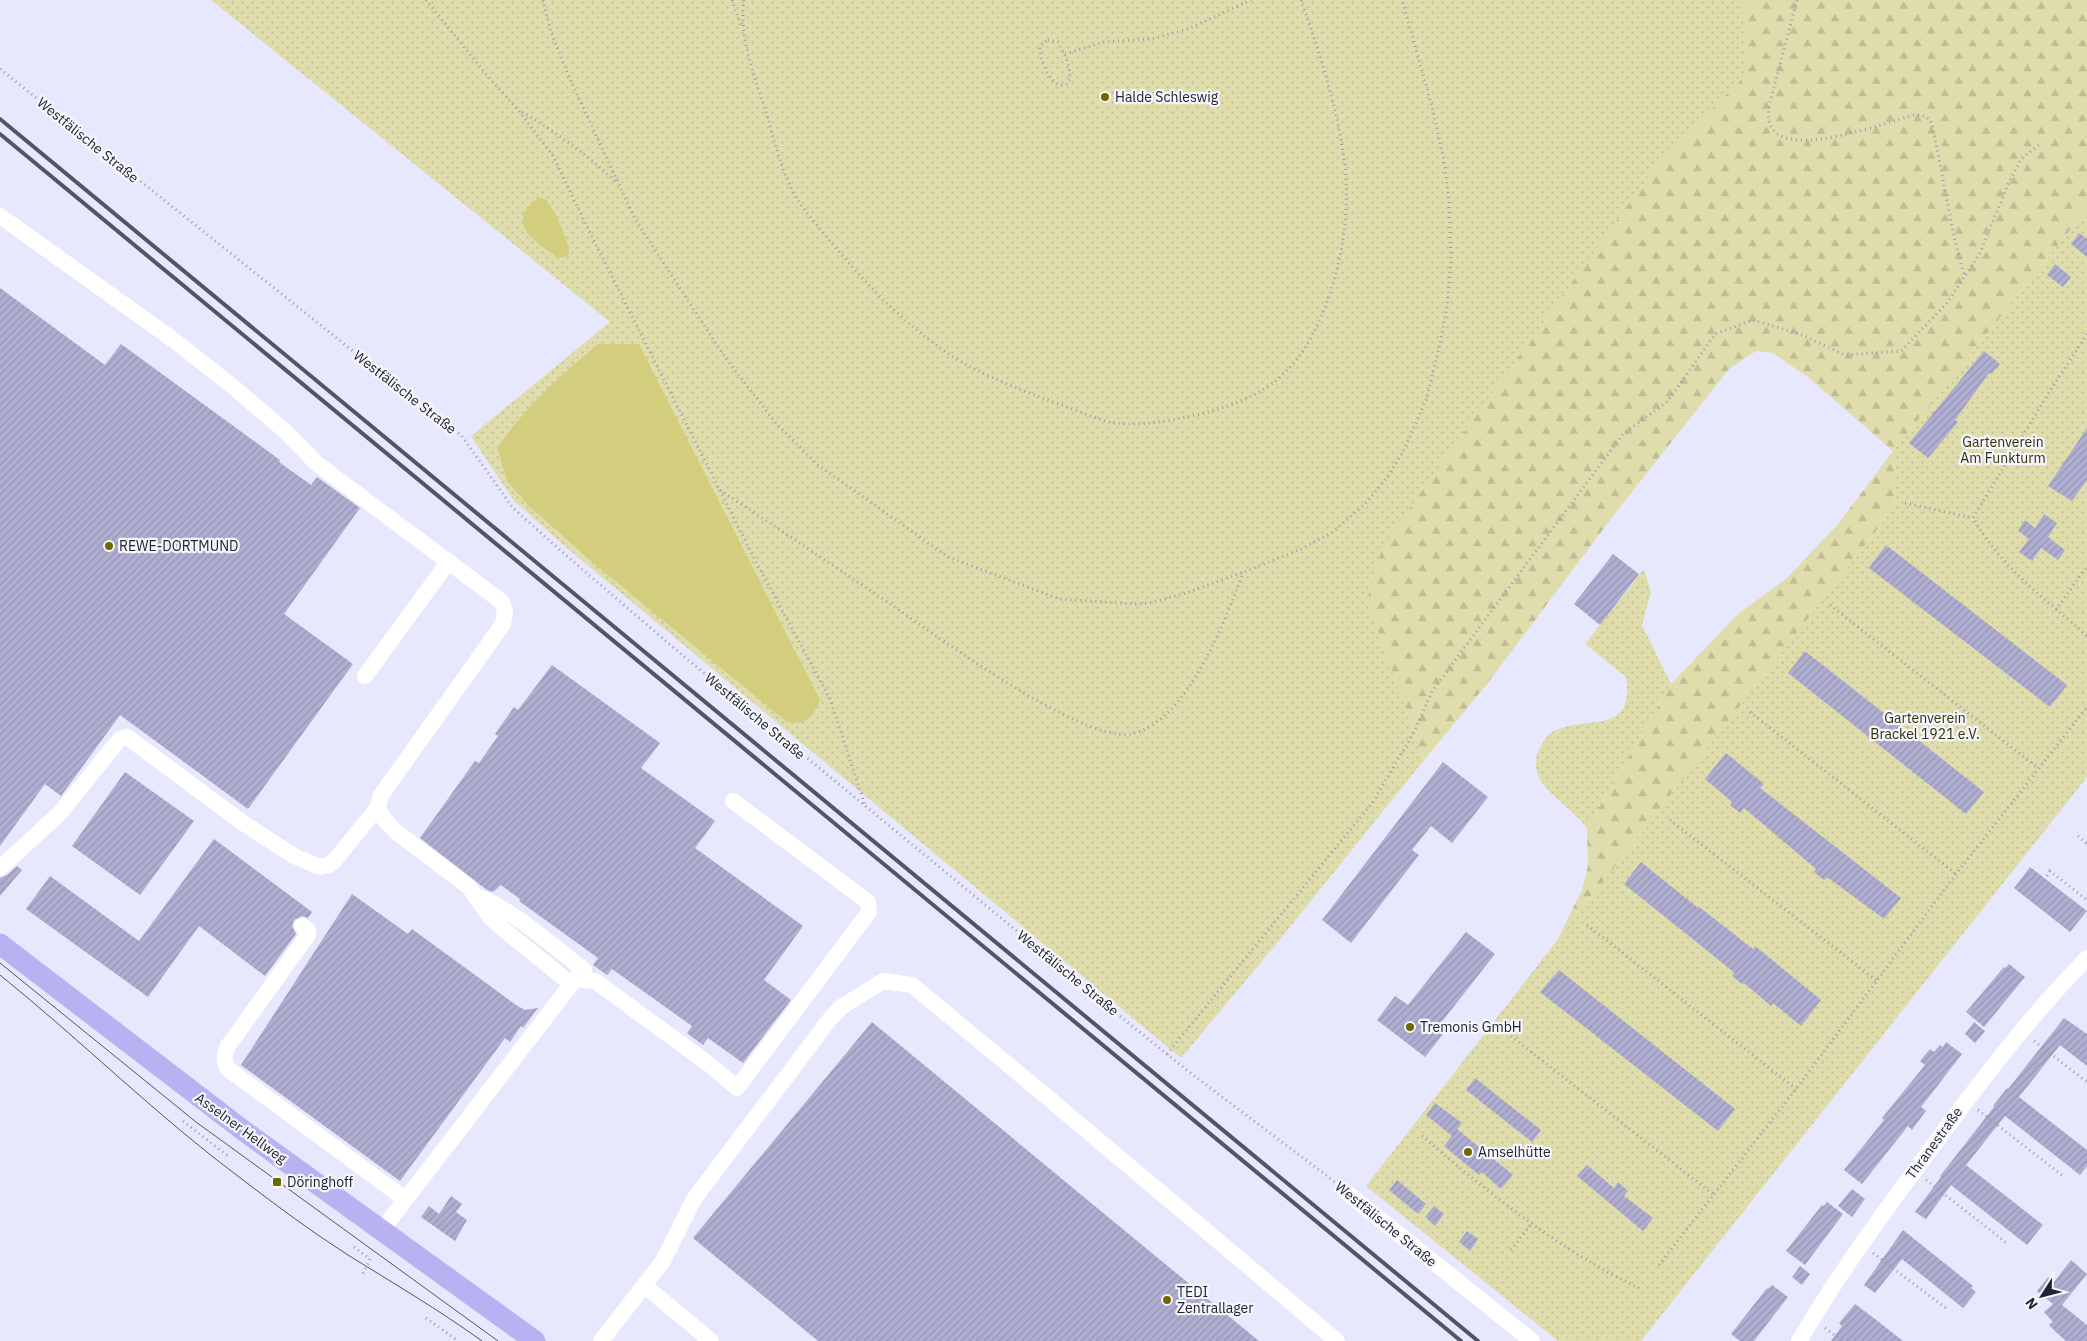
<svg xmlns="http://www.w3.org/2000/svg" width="2087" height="1341" font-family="'IBM Plex Sans',sans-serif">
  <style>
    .green { fill: url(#green-dots) }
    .forest { fill: url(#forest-firs) }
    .water { fill: #d3ce7e }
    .building { fill: url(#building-hatch) }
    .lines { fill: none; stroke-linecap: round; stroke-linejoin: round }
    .path { stroke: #9a9aad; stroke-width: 3; stroke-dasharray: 1 4; stroke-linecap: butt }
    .minor { stroke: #fff; stroke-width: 16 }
    .major { stroke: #b8b2f2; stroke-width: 21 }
    .tram { stroke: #545463; stroke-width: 1 }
    .rail { stroke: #545463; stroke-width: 4 }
    .poi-dot { fill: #6f6800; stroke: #f6f6fd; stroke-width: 2 }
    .labels { text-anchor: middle; stroke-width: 4.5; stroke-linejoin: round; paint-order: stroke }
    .poi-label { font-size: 14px; fill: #232330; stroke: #f6f6fd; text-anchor: start }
    .street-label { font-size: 14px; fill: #232330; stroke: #f6f6fd }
    .park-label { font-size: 14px; fill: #32300c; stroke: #f6f6fd }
  </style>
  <defs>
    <pattern id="green-dots" width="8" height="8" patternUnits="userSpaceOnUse" patternTransform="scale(1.25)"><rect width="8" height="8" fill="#e0ddad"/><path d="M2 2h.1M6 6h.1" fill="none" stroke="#c0bd95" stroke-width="1.8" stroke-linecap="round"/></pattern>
    <pattern id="forest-firs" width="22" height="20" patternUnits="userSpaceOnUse" patternTransform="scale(1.25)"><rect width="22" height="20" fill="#e0ddad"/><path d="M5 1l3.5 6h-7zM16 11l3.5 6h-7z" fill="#c0bd95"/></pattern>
    <pattern id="building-hatch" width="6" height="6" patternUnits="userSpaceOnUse" patternTransform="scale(1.25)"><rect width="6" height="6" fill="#afaed1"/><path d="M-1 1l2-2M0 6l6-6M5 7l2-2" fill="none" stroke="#9695b4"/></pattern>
  </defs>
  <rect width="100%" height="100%" fill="#e7e7fd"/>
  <path class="green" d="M211,0H1742L1746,76L1658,163L1367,600L1424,760L1282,937L1181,1058L568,549L514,501L471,436L610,322Z
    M2087,209V777L1641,1341H1558L1366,1186L1896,505L1893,451Z
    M1644,569L1651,592L1642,625L1671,684L1587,828C1575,812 1550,795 1541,781C1536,773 1534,761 1538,752C1541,746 1545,737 1551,733C1584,713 1635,739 1626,677L1585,644Z"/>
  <path class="forest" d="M1742,0H2087V209L1893,451L1896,505L1557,941L1582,890L1588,866L1587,828L1671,684L1738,614L1787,578L1838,524L1893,451L1809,378L1773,353L1756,351L1729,369L1613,516L1487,684L1424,760L1367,600L1383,545L1658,163L1745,76Z"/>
  <path class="water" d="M538,198L545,199C554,209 569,240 569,253L566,257L558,258C536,242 503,223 538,198Z
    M598,344H639L820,700C812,717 808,725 787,722L598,567L529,506L507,481L497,448C524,408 561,375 598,344Z"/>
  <path class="building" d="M2079,233L2087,239V257L2071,244Z
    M2055,264L2071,277L2063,287L2047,275Z
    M0,288L105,365L121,344L280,460L279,462L311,485L317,477L360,508L284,614L353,664L248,809L120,715L61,796L45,784L0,846Z
    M1984,351L2000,364L1991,374L1989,373L1955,420L1958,422L1928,458L1909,443Z
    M2087,428V480L2072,501L2048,486Z
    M2044,514L2057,523L2048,537L2065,550L2058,560L2041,548L2032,561L2019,552L2029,539L2018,531L2025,520L2035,528Z
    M1886,545L2067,685L2050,707L1869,568Z
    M1613,554L1639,574L1600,625L1574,604Z
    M1805,651L1984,792L1966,814L1788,673Z
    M552,665L660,743L641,768L715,821L695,848L803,926L764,980L791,1000L743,1063L708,1038L703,1045L687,1033L692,1026L612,969L607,975L593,965L598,958L519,901L520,899L501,885L493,892L487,890L420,838L475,761L479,763L498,736L495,734L514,707L518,710L524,702Z
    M1726,753L1764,784L1760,788L1901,898L1884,919L1827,877L1824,880L1814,872L1816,869L1744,808L1740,813L1730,805L1732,802L1705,779Z
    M1443,762L1488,797L1452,843L1431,826L1412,850L1419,855L1351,943L1322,920Z
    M125,772L194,821L140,895L72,846Z
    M214,839L312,912L308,918L302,916L294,920L292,926L296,934L265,976L199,926L148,997L26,909L50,876L139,941Z
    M1641,862L1697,907L1698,906L1753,949L1755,946L1821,1000L1801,1026L1773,1003L1771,1006L1744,983L1742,984L1732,976L1735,973L1624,884Z
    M17,866L22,870L0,896V878L7,875Z
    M2030,867L2087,911L2070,932L2014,888Z
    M352,894L408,934L412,929L516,1005L525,1010L538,1008L523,1028L521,1026L510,1042L505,1038L400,1181L241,1065Z
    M1466,932L1495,954L1437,1028L1444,1033L1425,1057L1377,1020L1395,996L1408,1005Z
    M2009,964L2025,977L1984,1027L1966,1012L2004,967L2005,968Z
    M1559,970L1735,1109L1718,1131L1540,992Z
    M2064,1018L2087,1034V1066L2060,1045L2019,1097L2087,1150V1166L2080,1175L2005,1116L1966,1165L2043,1225L2027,1245L1951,1185L1926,1219L1915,1212L1941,1177L1940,1176L1994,1107L1993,1106L2007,1088L2008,1089Z
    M872,1022L1159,1259L1259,1341H818L693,1238Z
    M1974,1022L1985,1031L1975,1043L1965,1034Z
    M1946,1042L1962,1054L1921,1107L1926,1111L1917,1123L1912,1130L1908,1126L1862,1184L1844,1170L1884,1120L1882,1118L1925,1065L1920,1061L1930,1049L1934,1052L1940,1045L1943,1047Z
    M1475,1078L1541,1130L1532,1142L1466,1090Z
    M1435,1103L1462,1123L1452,1136L1426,1115Z
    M1457,1129L1513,1175L1501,1189L1482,1172L1479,1175L1444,1146Z
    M1587,1165L1614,1188L1618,1182L1628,1191L1624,1196L1653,1218L1643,1231L1577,1176Z
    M1397,1180L1426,1204L1418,1214L1389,1190Z
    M1852,1189L1865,1199L1852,1217L1838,1206Z
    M451,1196L462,1204L456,1212L467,1220L455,1241L421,1217L429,1206L439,1214Z
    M1827,1202L1843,1214L1805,1265L1786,1251L1822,1205L1824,1206Z
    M1434,1206L1444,1214L1435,1226L1425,1217Z
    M1903,1230L1973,1286L1971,1288L1976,1292L1963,1308L1902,1259L1875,1293L1864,1285Z
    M1467,1231L1478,1239L1470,1251L1459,1242Z
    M2071,1260L2087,1274L2062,1305L2087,1325V1341H2066L2058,1334L2049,1325L2053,1322L2044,1312L2053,1304L2037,1291L2048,1277L2054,1282Z
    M1800,1266L1810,1274L1802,1285L1792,1277Z
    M1772,1285L1788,1297L1754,1341H1740L1731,1334L1767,1288L1768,1289Z
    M1855,1304L1875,1319L1903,1341H1831L1842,1326L1839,1323Z"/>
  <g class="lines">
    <path class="path" d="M426,0L486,74L519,111L553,156L588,229L754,558L830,699L865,806
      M543,0L551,32L569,77L635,219L724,356L775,422L818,465L948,557L1059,599L1134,604L1149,603L1183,594L1244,572L1301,549L1333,532L1368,501L1388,476L1405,448L1426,400L1440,344L1447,307L1451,259L1449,201L1444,161L1432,106L1402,0
      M732,0L742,28
      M744,0C738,36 756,81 767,115C775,143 782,174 797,199C807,214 819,227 830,241C871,290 919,340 976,370C1005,384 1034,395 1064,406C1079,411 1094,418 1109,422C1138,428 1180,419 1208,412C1266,396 1297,373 1321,317C1341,270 1350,218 1345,166C1338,109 1320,54 1301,0
      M1797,0L1769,106C1769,114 1767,121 1772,128C1791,159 1886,122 1914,115C1923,115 1927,116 1932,123L1955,241L1964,275
      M1048,40L1058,42C1063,49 1080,87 1061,85C1049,84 1039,57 1040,46Z
      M1065,54L1104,42L1151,39L1188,29L1251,0
      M0,69L408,395L461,435L513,508L568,557L681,654L1126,1021L1189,1072L1335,1182
      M522,112C556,132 586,154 615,181
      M2087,334L2048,394L1973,518C2000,566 2046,600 2087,636
      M720,490C773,525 825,560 877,595C925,627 1078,742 1130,734C1187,724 1225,620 1243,573
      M1905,503L1973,518
      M1830,605L2038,768
      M2056,610L2087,566
      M1750,712L1956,874
      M1670,820L1877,981
      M2078,836L2087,844
      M2047,876L2050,871L2087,900
      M1587,925L1796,1089
      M1507,1033L1714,1195
      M2034,1041L2087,1082
      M1167,1054L1373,802L1414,732L1433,690L1623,434L1668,401L1715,334L1753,320L1802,335L1845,355L1901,351L1947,303L1980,253L2009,182L2021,159L2040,144
      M1978,1110L2063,1176
      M183,1121L229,1157
      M1422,1136C1489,1193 1559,1250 1639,1288
      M1926,1180L2008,1244
      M354,1247L370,1259L363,1274
      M1511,1250L1532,1223
      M1873,1253L1947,1309
      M1659,1265L1796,1089L1956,874L2087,707
      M426,1318L458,1341
      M1825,1328L1843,1341"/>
    <path class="minor" d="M0,216L175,341L232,386L285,431L316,463L502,602L505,612L503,624L381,795L378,807L383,818L395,831L469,887L490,917L503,929L571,984
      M365,676L449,561
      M0,868L60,813L115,745L120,739L127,737L243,823L294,856L320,867L329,865L335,860L378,807
      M302,926L308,930V935L228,1046C224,1055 223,1061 228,1069L405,1199
      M575,979L595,981L710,1065L737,1088L869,912L868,902L733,801
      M1346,1192L1532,1341
      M382,1230L573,982L584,970C556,949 510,907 478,897
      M645,1286L711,1341
      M601,1341L663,1261L694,1199L830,1019L841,1007L883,981L912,985L1041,1092L1337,1341
      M1799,1341C1837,1276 1882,1215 1927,1154C1977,1086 2028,1018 2087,958"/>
    <path class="major" d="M0,944L244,1131L535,1341"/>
    <path class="tram" d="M0,963L196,1122L498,1341
      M0,975C83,1042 158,1117 243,1180C277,1206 312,1232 348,1255C393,1283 439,1310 482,1341"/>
    <path class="rail" d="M0,119L1478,1341
      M0,134L1461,1341"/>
  </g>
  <g class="poi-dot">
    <circle cx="1105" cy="97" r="5"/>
    <circle cx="109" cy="546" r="5"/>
    <circle cx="1410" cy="1027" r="5"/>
    <circle cx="1468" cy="1152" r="5"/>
    <rect x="272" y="1177" width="10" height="10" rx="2.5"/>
    <circle cx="1167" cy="1300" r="5"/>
  </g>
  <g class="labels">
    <g class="poi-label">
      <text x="1115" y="102">Halde Schleswig</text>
      <text x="119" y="551">REWE-DORTMUND</text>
      <text x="1420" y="1032">Tremonis GmbH</text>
      <text x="1478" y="1157">Amselhütte</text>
      <text x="287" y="1187">Döringhoff</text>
      <text x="1177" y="1297">TEDI<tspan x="1177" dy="16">Zentrallager</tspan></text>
    </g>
    <g class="street-label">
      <text transform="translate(88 140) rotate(39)" y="5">Westfälische Straße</text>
      <text transform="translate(405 392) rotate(38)" y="5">Westfälische Straße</text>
      <text transform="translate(755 716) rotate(40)" y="5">Westfälische Straße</text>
      <text transform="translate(1068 973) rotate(39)" y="5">Westfälische Straße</text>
      <text transform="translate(241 1128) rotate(36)" y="5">Asselner Hellweg</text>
      <text transform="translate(1934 1143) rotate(-54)" y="5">Thranestraße</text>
      <text transform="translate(1386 1224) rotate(39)" y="5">Westfälische Straße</text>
    </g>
    <g class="park-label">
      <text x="2003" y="447">Gartenverein<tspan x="2003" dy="16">Am Funkturm</tspan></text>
      <text x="1925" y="723">Gartenverein<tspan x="1925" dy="16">Brackel 1921 e.V.</tspan></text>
    </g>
  </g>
  <g transform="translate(2042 1296) rotate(234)" stroke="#f6f6fd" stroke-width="4" paint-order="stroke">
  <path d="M0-4L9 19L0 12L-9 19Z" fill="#232330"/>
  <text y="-8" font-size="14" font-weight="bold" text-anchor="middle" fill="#232330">N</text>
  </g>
</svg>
